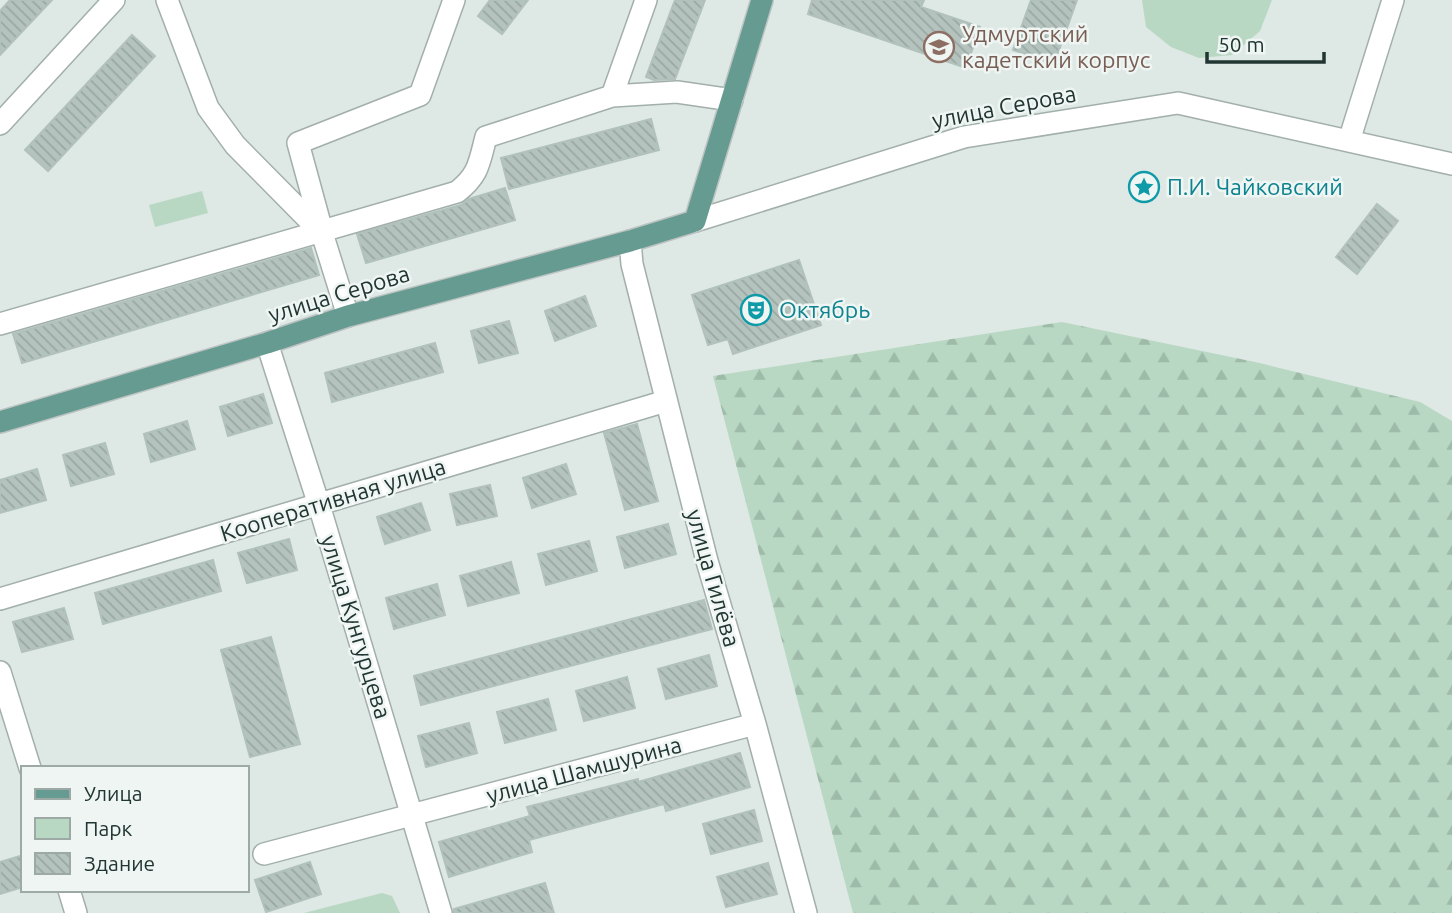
<svg xmlns="http://www.w3.org/2000/svg" width="1452" height="913" font-family="Ubuntu,sans-serif">
  <style>
    .forest { fill: url(#forest-firs) }
    .park { fill: #b8d8c3 }
    .building { fill: url(#building-back-hatch); stroke: #b1c1bb; stroke-width: 2 }
    .lines { fill: none; stroke-linecap: round; stroke-linejoin: round }
    .minor-casing { stroke: #a2afab; stroke-width: 24 }
    .major-casing { stroke: #bcc3c2; stroke-width: 24 }
    .minor { stroke: #fff; stroke-width: 21 }
    .major { stroke: #659b90; stroke-width: 21 }
    .labels { text-anchor: middle; stroke-width: 5; stroke-linejoin: round; paint-order: stroke }
    .education-label { font-size: 23px; fill: #785e54; stroke: #eef5f2; text-anchor: start }
    .street-label { font-size: 23px; fill: #213632; stroke: #eef5f2 }
    .culture-label { font-size: 23px; fill: #0d838f; stroke: #eef5f2; text-anchor: start }
  </style>
  <defs>
    <pattern id="forest-firs" width="22" height="20" patternUnits="userSpaceOnUse" patternTransform="scale(1.75)"><rect width="22" height="20" fill="#b8d8c3"/><path d="M5 1l3.5 6h-7zM16 11l3.5 6h-7z" fill="#9ebaa8"/></pattern>
    <pattern id="building-back-hatch" width="6" height="6" patternUnits="userSpaceOnUse" patternTransform="scale(1.75)"><rect width="6" height="6" fill="#b4c3bd"/><path d="M-1 5l2 2M0 0l6 6M5-1l2 2" fill="none" stroke="#9aa8a3"/></pattern>
  </defs>
  <rect width="100%" height="100%" fill="#dee8e4"/>
  <path class="forest" d="M1062,322L1255,362L1420,402L1452,421V913H853L713,376Z"/>
  <path class="park" d="M1142,0H1272L1260,31L1232,55L1199,58L1171,47L1146,27Z
    M202,191L208,213L155,227L149,205Z
    M382,893L392,896L400,913H304Z"/>
  <path class="building" d="M10,0H52L0,55V11Z
    M490,0H528L502,34L478,16Z
    M675,0H705L675,79L654,80L646,77Z
    M812,0H924L921,7L980,27L966,68L808,14Z
    M1031,0H1077L1054,64L1013,50Z
    M132,35L155,56L48,171L25,150Z
    M651,119L659,150L509,189L501,158Z
    M505,188L515,220L366,263L357,234L461,205L469,199Z
    M1377,204L1398,221L1357,274L1336,257Z
    M311,248L319,275L22,363L13,334Z
    M799,260L821,325L733,354L728,339L708,345L692,295Z
    M585,296L596,326L555,341L545,311Z
    M509,321L518,353L479,363L471,331Z
    M435,343L443,372L332,402L325,373Z
    M263,394L272,423L228,436L220,407Z
    M187,421L195,449L151,462L144,434Z
    M637,424L658,501L625,510L604,433Z
    M105,443L114,474L71,486L63,455Z
    M566,464L576,494L532,508L523,478Z
    M37,469L46,500L0,513V480Z
    M490,485L497,516L457,525L450,494Z
    M421,503L430,530L385,544L377,517Z
    M668,524L676,554L625,568L617,537Z
    M289,539L297,570L247,583L238,553Z
    M589,541L597,571L546,585L538,554Z
    M213,560L221,591L103,624L95,593Z
    M511,562L519,593L468,606L460,576Z
    M437,584L445,615L394,629L386,598Z
    M704,600L712,629L421,705L414,676Z
    M64,608L73,639L22,652L13,622Z
    M271,637L300,744L250,757L221,650Z
    M709,655L717,686L666,699L658,669Z
    M627,677L635,708L584,721L576,691Z
    M548,699L556,730L505,743L497,712Z
    M469,723L477,753L426,767L418,736Z
    M740,753L750,787L666,811L664,804L529,840L532,852L449,877L439,842L530,816L527,807L638,779V782Z
    M754,810L762,841L711,854L703,824Z
    M23,855V887L0,894V862Z
    M310,862L321,894L266,912L255,880Z
    M768,863L777,894L726,907L717,877Z
    M545,883L554,913H454V909Z"/>
  <g class="lines">
    <g class="minor-casing">
      <path id="minor" d="M167,0L208,108L235,145L322,233L348,316
        M612,96L646,0
        M0,124L114,0
        M1349,141L1393,0
        M695,221L964,137L1178,103L1452,164
        M322,231L298,143L420,95L454,0
        M630,241L632,264L707,561L755,724L806,913
        M0,324L457,192C479,175 479,163 486,137L612,96L677,92L732,100
        M267,343L319,505L441,913
        M0,599L666,401
        M0,672L30,768
        M264,854L755,724
        M69,890L76,913"/>
    </g>
    <g class="major-casing">
      <path id="major" d="M0,422L267,343L348,316L630,241L695,221L762,0"/>
    </g>
    <use href="#minor" class="minor"/>
    <use href="#major" class="major"/>
  </g>
  <defs>
    <g id="school-ring" transform="scale(1.575)"><circle r="9.5" fill="#eef5f2" stroke="#8d6e63" stroke-width="1.5"/><path d="M0-5L7-2L0 1L-7-2ZM-4 1L0 2.5L4 1V4Q0 6-4 4Z" fill="#8d6e63"/></g>
    <g id="sight-ring" transform="scale(1.575)"><circle r="9.5" fill="#eef5f2" stroke="#0f9aa8" stroke-width="1.5"/><path d="M0-6L1.8-2.2L6-1.7L2.9 1.2L3.7 5.4L0 3.3L-3.7 5.4L-2.9 1.2L-6-1.7L-1.8-2.2Z" fill="#0f9aa8"/></g>
    <g id="theatre-ring" transform="scale(1.575)"><circle r="9.5" fill="#eef5f2" stroke="#0f9aa8" stroke-width="1.5"/><path d="M-5-5.5Q0-4 5-5.5V0Q5 5 0 6Q-5 5-5 0ZM-3.3-2.5H-1v1.5H-3.3ZM1-2.5H3.3v1.5H1ZM-2.8 1Q0 5.5 2.8 1Z" fill="#0f9aa8"/></g>
  </defs>
  <g fill-rule="evenodd">
    <use href="#school-ring" x="939" y="47"/>
    <use href="#sight-ring" x="1144" y="187"/>
    <use href="#theatre-ring" x="756" y="310"/>
  </g>
  <g class="labels">
    <g class="education-label">
      <text x="962" y="42">Удмуртский<tspan x="962" dy="26">кадетский корпус</tspan></text>
    </g>
    <g class="street-label">
      <text transform="translate(1004 107) rotate(-11)" y="8">улица Серова</text>
      <text transform="translate(339 294) rotate(-17)" y="8">улица Серова</text>
      <text transform="translate(333 500) rotate(-17)" y="8">Кооперативная улица</text>
      <text transform="translate(713 578) rotate(74)" y="8">улица Гилёва</text>
      <text transform="translate(356 627) rotate(73)" y="8">улица Кунгурцева</text>
      <text transform="translate(584 770) rotate(-15)" y="8">улица Шамшурина</text>
    </g>
    <g class="culture-label">
      <text x="1167" y="195">П.И. Чайковский</text>
      <text x="779" y="318">Октябрь</text>
    </g>
  </g>
  <rect x="21" y="766" width="228" height="126" fill="#eef5f2" stroke="#9ca9a5" stroke-width="2"/>
  <rect x="35" y="789" width="35" height="10" fill="#659b90" stroke="#9ca9a5" stroke-width="2"/>
  <text x="84" y="801" font-size="21" fill="#213632">Улица</text>
  <rect x="35" y="818" width="35" height="21" fill="#b8d8c3" stroke="#9ca9a5" stroke-width="2"/>
  <text x="84" y="836" font-size="21" fill="#213632">Парк</text>
  <rect x="35" y="853" width="35" height="21" fill="url(#building-back-hatch)" stroke="#9ca9a5" stroke-width="2"/>
  <text x="84" y="871" font-size="21" fill="#213632">Здание</text>
  <path d="M1207 52v10h117v-10" fill="none" stroke="#213632" stroke-width="3.5"/>
  <text x="1218" y="52" font-size="21" fill="#213632" stroke="#eef5f2" stroke-width="5" paint-order="stroke">50 m</text>
</svg>
